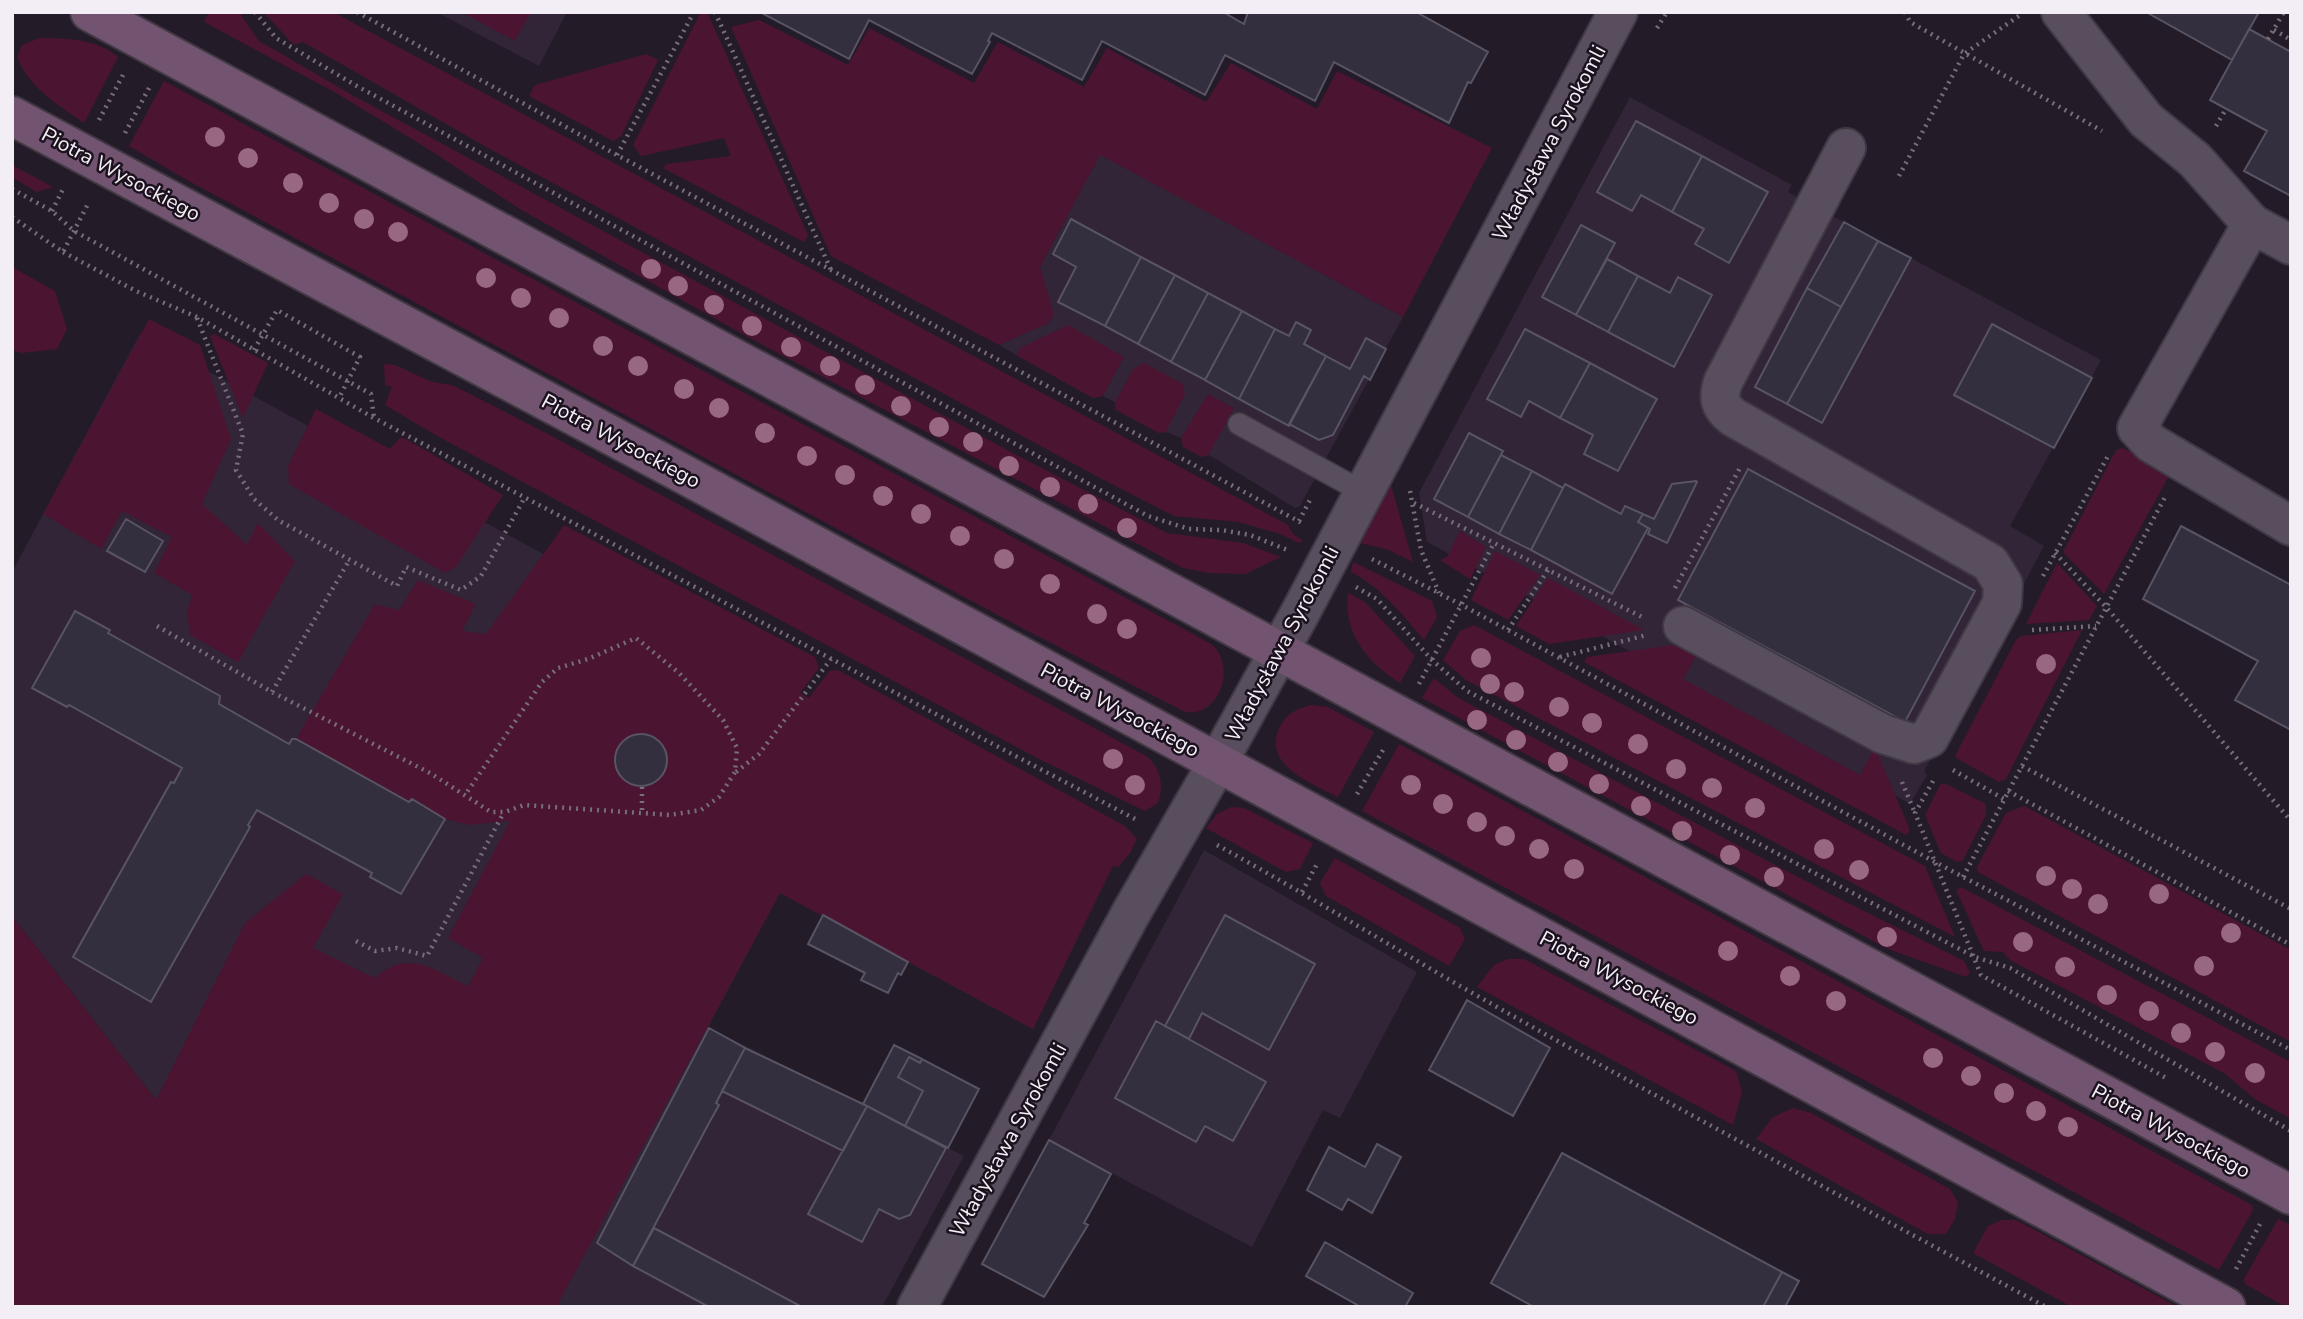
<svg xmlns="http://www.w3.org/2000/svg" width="2303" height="1319" font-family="'Nunito Sans',sans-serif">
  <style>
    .built { fill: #312537 }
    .green { fill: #4b1531 }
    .building { fill: #332f3e; stroke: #585464; stroke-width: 2 }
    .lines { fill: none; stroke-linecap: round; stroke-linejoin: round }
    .service-casing { stroke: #403943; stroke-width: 24 }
    .minor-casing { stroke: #403943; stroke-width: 42 }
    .secondary-casing { stroke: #403943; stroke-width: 42 }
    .path { stroke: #766e79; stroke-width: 4.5; stroke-dasharray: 2 5; stroke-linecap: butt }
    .service { stroke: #584e5d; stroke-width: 21 }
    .minor { stroke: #584e5d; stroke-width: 38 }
    .secondary { stroke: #725471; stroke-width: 38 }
    .tree { fill: #986881 }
    .labels { text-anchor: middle; stroke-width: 5; stroke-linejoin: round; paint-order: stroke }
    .street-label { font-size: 21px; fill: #f3edf6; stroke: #1b121e }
  </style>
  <rect width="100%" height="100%" fill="#241b28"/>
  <path class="built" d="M436,12H567L539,66Z
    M1630,97L1792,185L1788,192L2101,360L2010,526L2044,546L1924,771L1927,775L1910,804L1860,775L1427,542L1419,493Z
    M1100,154L1403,317L1300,506L1295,508L1209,455L1202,457L1183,447L1181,438L1166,432L1159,433L1116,410L1115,402L1103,396L1093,398L999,345L1048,323L1040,267Z
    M140,334L1113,865L1033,1029L780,893L708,1027L964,1156L882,1307H560L559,1303L185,1137L12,916V572Z
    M1204,850L1417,972L1340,1118L1323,1110L1252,1247L1049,1140Z"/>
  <path class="green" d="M209,12H239L259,41L354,96L1009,451L1167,533L1243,543L1281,557L1245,574L1209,573L1183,568L748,337L523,211L425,147L336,93L204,22Z
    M263,12H333L1288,525L1293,534L1303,541L1299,543L1280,534L1239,522L1174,516L1100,478L488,148L303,42L294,45Z
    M461,12H531L515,41Z
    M701,12H707L808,235L804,242L663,168L667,164L731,156L724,138L641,156L633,145Z
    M759,20L848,65L869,28L974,83L998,42L1084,87L1107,48L1206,102L1231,63L1317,109L1337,71L1492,148L1403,317L1100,155L1040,267L1054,315L1049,323L999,345L831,256L731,27Z
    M40,38C65,38 98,39 118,57L84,123C57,104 29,88 17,57L22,45Z
    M646,54L658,60L621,136L613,141L529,96L535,85Z
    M164,81L1193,634C1200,639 1212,643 1216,649C1235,673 1217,717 1185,712L1024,629L187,180L129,146Z
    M12,165L53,187L37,192L12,177Z
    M12,267L55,291L67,329L57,349L22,353L12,350Z
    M149,319L200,345L231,439L202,504L247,545L258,523L295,561L238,662L190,635L187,613L192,595L154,573L172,537L122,511L101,549L43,514Z
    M1068,325L1124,357L1103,396L1093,398L1016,355L1020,348Z
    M214,334L268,363L243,418L210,336Z
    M1144,363L1183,384L1185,394L1166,432L1159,433L1116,410L1115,402L1133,369Z
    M384,364L395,365L432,382L452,385L546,433L1148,757C1161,771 1164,785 1158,803L1145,811L1039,759L439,437L385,405L392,387L385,385Z
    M1208,394L1234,408L1209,454L1202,457L1183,447L1181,438Z
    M316,409L390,449L400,438H404L503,495L455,568L445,573L289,484L288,466Z
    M2123,448L2167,471L2170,474L2104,594L2063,552L2116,450Z
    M1391,485L1413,562L1386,549L1360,543Z
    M564,525L815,657L819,668L800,693L809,698L829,671L838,670L1125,826L1137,839L1130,853L1118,867L1113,866L1033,1029L780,893L559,1302L560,1307H12V916L156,1100L245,923L306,874L343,894L313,948L375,978C408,948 434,970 468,986L483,958L448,938L510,821L469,825L445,819L412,799L409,802L296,739L375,604L399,610L418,580L476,604L462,631L486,634Z
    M1460,531L1486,547L1470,579L1440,560L1447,557Z
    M1495,551L1540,575L1508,620L1471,600Z
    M1353,562L1432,601L1437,617L1424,640C1402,614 1382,588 1351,572Z
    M2057,563L2097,606L2089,620L2026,624Z
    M1548,578L1644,630L1549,644L1516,626Z
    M1348,593L1365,602L1415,656L1400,683C1367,662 1343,633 1348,593Z
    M1474,625L1925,866L1955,937L1466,680L1443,660L1460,631Z
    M2082,630L2006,779L1999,782L1956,758V754L2016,640L2021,636Z
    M1689,643L1700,649L1683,679L1860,775L1875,747L1910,830L1906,835L1584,662L1587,657Z
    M1434,678L1458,698L1838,898L1964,961L1970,973L1966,977L1888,949L1422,698Z
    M1312,705L1328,707L1374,732L1338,797C1311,783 1259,764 1281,725C1288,712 1299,708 1312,705Z
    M1399,744L2252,1205L2253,1210L2219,1270L1362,811Z
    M1944,783L1986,804V815L1963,860L1957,862L1941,853L1925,815L1940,785Z
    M2024,806L2291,950V1042L1978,872L1977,867L2006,813Z
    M1231,807L1244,808L1313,843L1300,869L1286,872L1206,828L1217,814Z
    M1335,858L1460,928L1465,939L1449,966L1326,896L1320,883Z
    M1961,887L2291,1062V1119L2255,1099L2224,1073L2010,960L2003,952L1984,951L1956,890Z
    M1508,959H1524L1736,1071L1742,1092L1733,1125L1477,987L1494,965Z
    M1793,1108L1811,1113L1950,1189L1958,1202L1955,1219L1946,1234H1928L1756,1139L1773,1117Z
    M2278,1219L2291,1225V1307H2286L2245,1284L2244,1279Z
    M2002,1220H2016L2178,1307H2072L1973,1253L1988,1226Z"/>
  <path class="building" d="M760,12H1223L1244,24L1248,12H1416L1488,52L1471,83L1468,82L1449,123L1334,62L1315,101L1225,55L1205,95L1102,41L1082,80L992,33L988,41L990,42L972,74L869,20L849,59Z
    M2146,12H2259L2232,60Z
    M2249,29L2291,52V196L2244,171L2267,131L2210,100Z
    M1636,121L1702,156L1672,212L1641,195L1632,211L1597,192Z
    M1702,156L1768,192L1729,263L1695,244L1704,229L1672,212Z
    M1071,219L1141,257L1105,326L1058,302L1076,267L1053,254Z
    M1844,222L1878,241L1841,307L1807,288Z
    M1581,225L1615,243L1576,315L1542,297Z
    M1878,241L1911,258L1822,423L1787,404Z
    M1141,257L1175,275L1138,344L1105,326Z
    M1607,259L1638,276L1608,332L1576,315Z
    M1175,275L1208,293L1171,362L1138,344Z
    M1638,276L1670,293L1678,277L1712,295L1674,367L1608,332Z
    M1807,288L1841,307L1787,404L1755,387Z
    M1208,293L1242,311L1205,380L1171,362Z
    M1242,311L1275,329L1239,399L1205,380Z
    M1296,322L1311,330L1304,344L1326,356L1289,426L1239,399L1275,329L1289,336Z
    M1992,324L2092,378L2054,448L1954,395Z
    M1525,329L1590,363L1560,418L1529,401L1521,417L1487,399Z
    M1366,338L1386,349L1370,380L1364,376L1333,435L1319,440L1289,424L1326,356L1350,369Z
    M1590,363L1657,399L1618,471L1584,454L1593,435L1560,418Z
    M1469,433L1503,451L1468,517L1434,499Z
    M1501,455L1532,471L1499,534L1468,517Z
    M1748,469L1975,591L1905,722L1678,600Z
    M1532,471L1563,488L1531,550L1499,534Z
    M1696,481L1697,482L1667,543L1648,534L1650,529L1638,522L1643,514L1654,519L1672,484Z
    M1565,484L1621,514L1625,506L1643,514L1638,522L1648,528L1612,594L1531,550Z
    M126,519L163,541L145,572L107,551Z
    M2181,526L2291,585V730L2235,700L2258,661L2143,599Z
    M75,611L110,630L108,633L220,696L219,704L289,744L292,739H296L409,802L412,799L445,819L401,894L370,877L372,873L257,810L248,825L250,827L151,1002L73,957L171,782L174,783L182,768L69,705L67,707L32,688Z
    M615 760a26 26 0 1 1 52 0a26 26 0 1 1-52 0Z
    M823,915L908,962L901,975L898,973L888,993L861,980L865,973L808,944Z
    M1225,915L1315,964L1269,1050L1202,1013L1189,1039L1165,1026Z
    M1467,1000L1550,1048L1513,1116L1429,1070Z
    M1156,1021L1266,1082L1233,1141L1205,1126L1196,1142L1115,1098Z
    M709,1028L745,1048L716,1103L719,1105L709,1123L633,1266L597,1243Z
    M894,1045L922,1059L920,1063L909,1057L898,1077L923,1091L905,1126L863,1104Z
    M745,1048L867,1106L843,1151L722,1091Z
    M909,1057L920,1063L922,1059L979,1089L948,1148L905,1126L923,1091L898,1077Z
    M867,1106L946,1148L910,1215L899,1219L879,1209L862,1242L808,1214Z
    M1049,1140L1111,1174L1084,1223L1088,1225L1044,1297L982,1264Z
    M1377,1144L1401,1157L1372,1213L1348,1199L1342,1210L1307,1190L1329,1147L1365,1167Z
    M1562,1153L1782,1272L1763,1307H1534L1491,1283Z
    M654,1228L802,1307H709L633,1266Z
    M1325,1242L1413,1293L1405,1307H1361L1306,1276Z
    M1782,1272L1799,1281L1785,1307H1763Z"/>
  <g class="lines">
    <g class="service-casing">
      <path id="service" d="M1239,424L1363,492"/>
    </g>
    <g class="minor-casing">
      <path id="minor" d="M2061,12L2146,120L2195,160L2252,224L2291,245
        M2252,224L2137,428L2151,443L2291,526
        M1683,626L1883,734L1914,744L1929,738L2002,603L2003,584L1990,563L1733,417C1719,406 1718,398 1723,382L1846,148
        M917,1307L1131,913L1218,762L1299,615L1618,12"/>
    </g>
    <g class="secondary-casing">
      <path id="secondary" d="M90,12L2291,1195
        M12,116L661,462L2226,1307"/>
    </g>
    <path class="path" d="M255,12L276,38L355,85L1148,516L1189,529L1221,530L1250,535L1290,551
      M357,12L617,155L1302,523
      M715,12L831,270
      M1905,12L1910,22L2102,131
      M1657,28L1667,12
      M2274,30L2291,40
      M2268,39L2284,12
      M99,120L123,75
      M2216,126L2226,109
      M125,133L149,88
      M617,155L694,12
      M1899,176L1964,54L2023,13
      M12,189L52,211L74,231L371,394L374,418
      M52,211L64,187
      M12,217L63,252L89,202
      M63,252L136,291L197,317L374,418L1139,821
      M197,318L243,434L236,470L254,499L278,520L397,586L406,567L461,590L481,576L525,497
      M254,350L277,310L360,357L339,398
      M1410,491L1421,550L1439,593
      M1414,503L1644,618
      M1299,521L1311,498
      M2055,553L2106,607L2291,821
      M1372,559L1462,605L1935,862L2291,1050
      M2043,576L2109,454
      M1356,587L1377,599L1432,660L1467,691L1975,957L2010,968L2291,1131
      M1675,588L1741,466
      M157,626L272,692L430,773L491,812H505L524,805L670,815L701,810L719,797L735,772L737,748L723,720L679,673L636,638L588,659L558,668L542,682L465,795
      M1508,630L1548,570
      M2032,630L2096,626
      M1560,657L1647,635
      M1419,684L1494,543
      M272,692L350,559
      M2022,766L2291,909
      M1953,770L2004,799
      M736,772L759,754L831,659
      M1933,781L1915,813L1981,975L2168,1079
      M1902,782L1915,813
      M642,787V813
      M2008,791L2291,945
      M1357,794L1383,750
      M1217,845C1299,890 1379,939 1460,986C1653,1096 1850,1201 2046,1307
      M1963,877L2165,497
      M1302,892L1318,862
      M356,941L375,951L397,948L427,956L504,812
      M2236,1269L2260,1224"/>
    <use href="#service" class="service"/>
    <use href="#minor" class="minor"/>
    <use href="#secondary" class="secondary"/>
  </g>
  <g class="tree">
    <circle cx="215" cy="137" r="10"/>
    <circle cx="248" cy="158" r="10"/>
    <circle cx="293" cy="183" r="10"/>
    <circle cx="329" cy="203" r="10"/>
    <circle cx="364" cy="219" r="10"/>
    <circle cx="398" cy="232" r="10"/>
    <circle cx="651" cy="269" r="10"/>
    <circle cx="486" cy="278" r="10"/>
    <circle cx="678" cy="286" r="10"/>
    <circle cx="521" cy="298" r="10"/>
    <circle cx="714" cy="305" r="10"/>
    <circle cx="559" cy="318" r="10"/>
    <circle cx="752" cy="326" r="10"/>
    <circle cx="603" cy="346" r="10"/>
    <circle cx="791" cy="347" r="10"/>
    <circle cx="638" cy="366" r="10"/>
    <circle cx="830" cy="366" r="10"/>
    <circle cx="865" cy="385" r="10"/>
    <circle cx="684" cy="389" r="10"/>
    <circle cx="901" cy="406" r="10"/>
    <circle cx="719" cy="408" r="10"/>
    <circle cx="939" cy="427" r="10"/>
    <circle cx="765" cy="433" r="10"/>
    <circle cx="973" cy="442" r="10"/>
    <circle cx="807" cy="456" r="10"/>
    <circle cx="1009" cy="466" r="10"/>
    <circle cx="845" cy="475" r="10"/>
    <circle cx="1050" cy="487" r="10"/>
    <circle cx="883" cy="496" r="10"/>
    <circle cx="1088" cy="504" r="10"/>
    <circle cx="921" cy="514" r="10"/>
    <circle cx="1127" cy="528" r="10"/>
    <circle cx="960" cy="536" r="10"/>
    <circle cx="1004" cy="559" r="10"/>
    <circle cx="1050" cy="584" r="10"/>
    <circle cx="1097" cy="614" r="10"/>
    <circle cx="1127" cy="629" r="10"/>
    <circle cx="1481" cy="658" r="10"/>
    <circle cx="2046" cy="664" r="10"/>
    <circle cx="1490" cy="684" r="10"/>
    <circle cx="1514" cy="692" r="10"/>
    <circle cx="1559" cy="707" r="10"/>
    <circle cx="1477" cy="720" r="10"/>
    <circle cx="1592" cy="723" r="10"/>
    <circle cx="1516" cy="740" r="10"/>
    <circle cx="1638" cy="744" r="10"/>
    <circle cx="1113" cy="759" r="10"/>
    <circle cx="1558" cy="762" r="10"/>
    <circle cx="1676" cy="769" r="10"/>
    <circle cx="1599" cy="784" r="10"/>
    <circle cx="1135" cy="785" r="10"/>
    <circle cx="1411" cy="785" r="10"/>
    <circle cx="1712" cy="788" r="10"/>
    <circle cx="1443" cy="804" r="10"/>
    <circle cx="1641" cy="806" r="10"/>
    <circle cx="1755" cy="808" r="10"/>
    <circle cx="1477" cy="822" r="10"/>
    <circle cx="1682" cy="831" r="10"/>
    <circle cx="1505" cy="836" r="10"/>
    <circle cx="1539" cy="849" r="10"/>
    <circle cx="1824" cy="849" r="10"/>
    <circle cx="1730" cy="855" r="10"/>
    <circle cx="1574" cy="869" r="10"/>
    <circle cx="1859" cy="870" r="10"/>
    <circle cx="2046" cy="876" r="10"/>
    <circle cx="1774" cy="877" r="10"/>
    <circle cx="2072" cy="889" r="10"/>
    <circle cx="2159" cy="894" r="10"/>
    <circle cx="2098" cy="904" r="10"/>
    <circle cx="2231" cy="933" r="10"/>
    <circle cx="1887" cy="937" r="10"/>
    <circle cx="2023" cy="942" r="10"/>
    <circle cx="1728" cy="951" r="10"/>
    <circle cx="2204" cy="966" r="10"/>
    <circle cx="2065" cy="967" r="10"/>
    <circle cx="1790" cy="976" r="10"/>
    <circle cx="2107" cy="995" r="10"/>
    <circle cx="1836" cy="1001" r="10"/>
    <circle cx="2149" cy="1011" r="10"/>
    <circle cx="2181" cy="1033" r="10"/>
    <circle cx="2215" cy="1052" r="10"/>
    <circle cx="1933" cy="1058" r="10"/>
    <circle cx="2255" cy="1073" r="10"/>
    <circle cx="1971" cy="1076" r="10"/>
    <circle cx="2004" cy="1093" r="10"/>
    <circle cx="2036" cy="1111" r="10"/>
    <circle cx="2068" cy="1127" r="10"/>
  </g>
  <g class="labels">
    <g class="street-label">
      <text transform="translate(1549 143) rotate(-62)" y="7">Władysława Syrokomli</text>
      <text transform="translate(121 174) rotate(28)" y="7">Piotra Wysockiego</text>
      <text transform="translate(621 441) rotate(28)" y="7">Piotra Wysockiego</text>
      <text transform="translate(1282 644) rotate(-62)" y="7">Władysława Syrokomli</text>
      <text transform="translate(1120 710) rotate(28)" y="7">Piotra Wysockiego</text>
      <text transform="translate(1619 978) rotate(28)" y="7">Piotra Wysockiego</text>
      <text transform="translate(2171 1131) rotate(28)" y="7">Piotra Wysockiego</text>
      <text transform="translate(1008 1140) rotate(-61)" y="7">Władysława Syrokomli</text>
    </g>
  </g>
  <rect width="2303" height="1319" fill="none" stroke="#f3edf6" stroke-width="28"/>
</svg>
